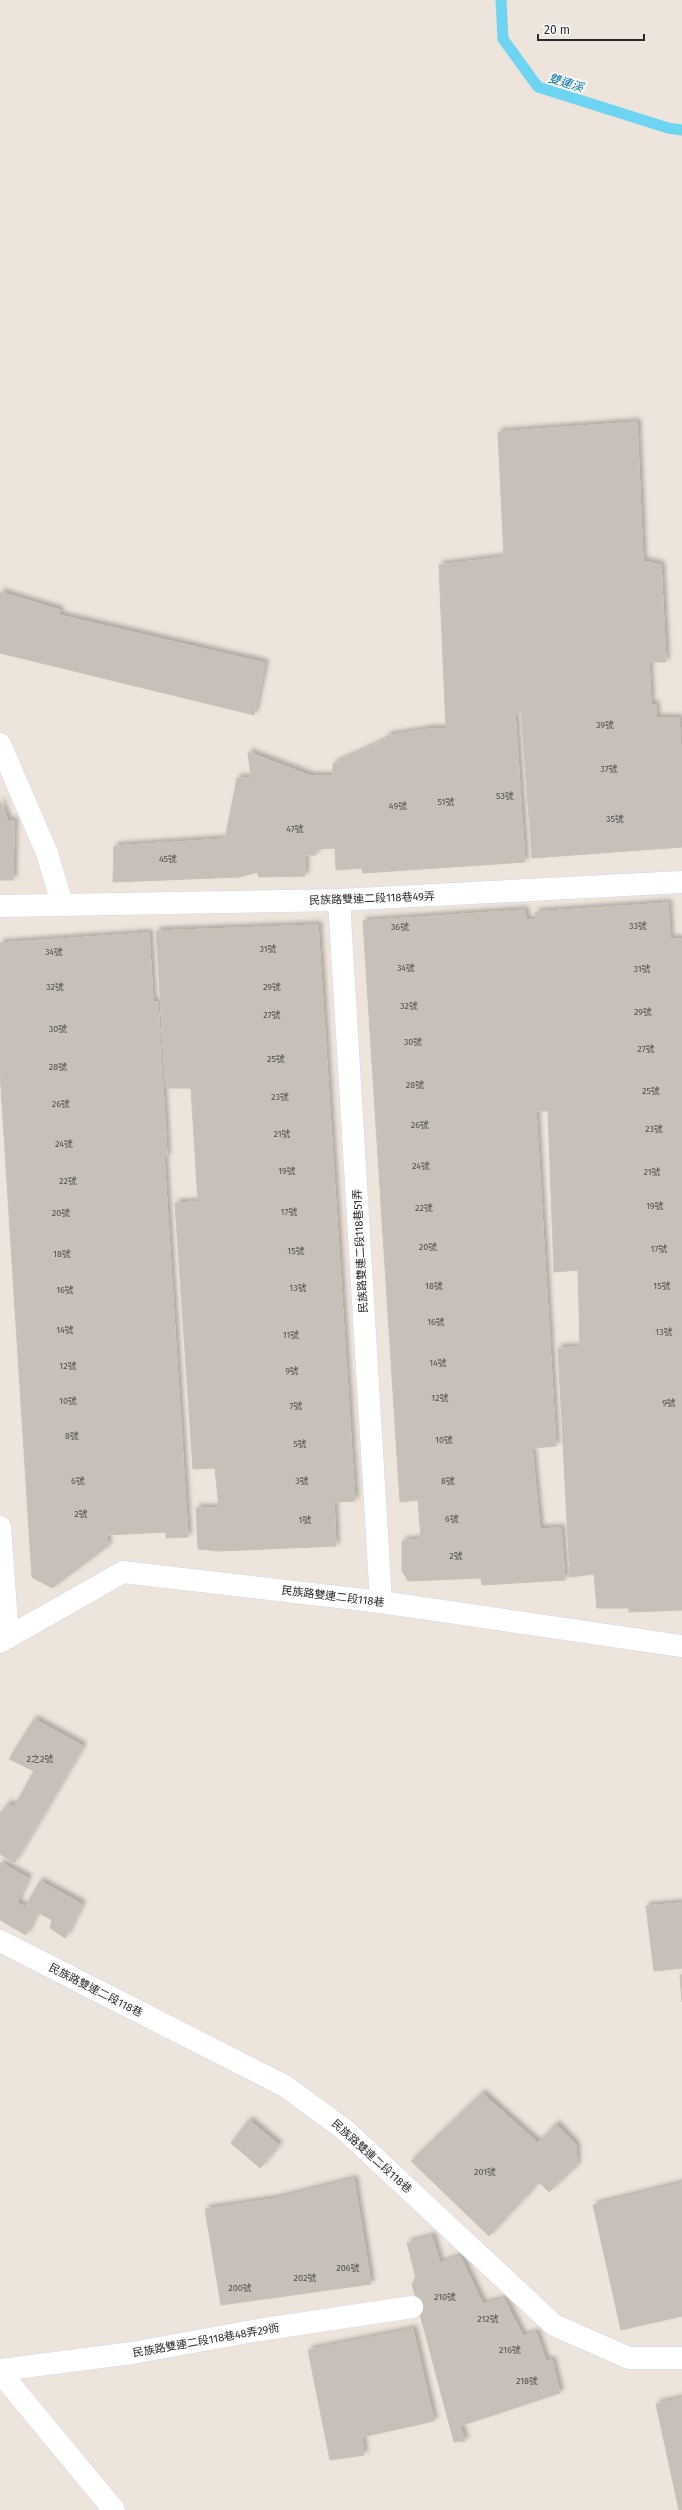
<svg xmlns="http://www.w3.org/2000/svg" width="682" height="2510" font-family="'Fira Sans','Noto Sans TC',sans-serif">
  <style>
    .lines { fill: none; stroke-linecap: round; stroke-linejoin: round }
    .stream { stroke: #6dd4f2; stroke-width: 11 }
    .building { fill: #c6c0b8; stroke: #c9c1b6; filter: url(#shadow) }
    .minor-casing { stroke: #d2d6e4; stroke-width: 23 }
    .minor { stroke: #fff; stroke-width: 22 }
    .labels { text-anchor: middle; stroke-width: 3.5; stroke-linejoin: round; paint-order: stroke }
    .number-label { font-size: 9px; fill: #52504e }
    .street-label { font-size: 11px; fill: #2b2b2b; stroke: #fff }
    .water-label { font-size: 12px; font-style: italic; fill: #0a73a0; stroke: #fff }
  </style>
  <defs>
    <filter id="shadow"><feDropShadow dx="3.5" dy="-3.5" stdDeviation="2" flood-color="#0004"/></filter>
  </defs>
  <rect width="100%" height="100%" fill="#ede5dc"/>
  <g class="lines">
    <path class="stream" d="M501,0L503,39L538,87L668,128L682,130"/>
  </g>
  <path class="building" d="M637,422L643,561L661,565L666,662H649L651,705H656V718H679L682,770V847L532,858L521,712L515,713L525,862L363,873L362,868L336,870L335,848L316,849V855H305V876L259,877L257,872L239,877L113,882L114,846L225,839L237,778H251L248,752L311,776H333V764L386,740V736L429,729H446L439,565L504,557L498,432Z
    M0,592L60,610L59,615L265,663L254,715L0,653Z
    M0,801L8,821H14L13,880H0Z
    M668,903L670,939H682V1610L629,1612V1608H597L594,1574L570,1577L558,1348L580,1347L578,1270L554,1272L548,1111H536L556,1446L532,1448L540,1529L561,1528L565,1580L482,1585L481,1578L408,1581L402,1571V1541L421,1539L418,1500L400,1502L363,921L525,910L526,920H536L535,912Z
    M318,925L355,1501L334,1502L336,1546L220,1551L198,1549L196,1508H219L215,1468L193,1469L175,1203L198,1202L191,1088H166L156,931Z
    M149,933L153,1002H158L167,1156H164L188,1537L166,1538V1532L107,1535L108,1546L52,1588L32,1577L0,1071V943Z
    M34,1719L83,1746L14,1863L0,1854V1811L2,1812L8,1803L14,1807L34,1771L9,1759Z
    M0,1862L28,1878L17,1902L25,1907L40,1881L82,1904L65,1938L50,1928L52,1920L37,1912L26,1935L0,1920Z
    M682,1903V1968L654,1971L646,1906Z
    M680,1975H682V2002Z
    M482,2093L538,2143L556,2124L576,2145L577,2165L549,2192L539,2182L489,2236L411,2161Z
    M249,2120L279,2145L260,2168L231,2143Z
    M354,2179L371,2284L221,2305L205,2209L274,2199Z
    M682,2183V2316L621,2330L593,2205Z
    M432,2236L440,2263L460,2256L483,2304L504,2299L523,2336L536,2332L546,2361L552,2360L560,2393L460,2426L465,2441L454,2442L412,2284L416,2278L407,2243Z
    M413,2329L434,2421L362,2437L364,2455L330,2460L308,2350Z
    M682,2398V2510H679L656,2404Z"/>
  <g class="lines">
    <g class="minor-casing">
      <path id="minor" d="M0,744L47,853L62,904
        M339,900L381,1602
        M0,906L339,900L682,882
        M0,1527L8,1637
        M0,1642L123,1572L381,1602L682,1646
        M0,1941L285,2086L345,2130L554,2325L629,2358H682
        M0,2370L132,2353L259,2330L412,2307
        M0,2372L114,2510"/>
    </g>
    <use href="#minor" class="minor"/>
  </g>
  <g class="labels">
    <g class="number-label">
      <text x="605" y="728">39號</text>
      <text x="609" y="772">37號</text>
      <text x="505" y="799">53號</text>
      <text x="446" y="805">51號</text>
      <text x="398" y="809">49號</text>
      <text x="615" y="822">35號</text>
      <text x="295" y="832">47號</text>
      <text x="168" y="862">45號</text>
      <text x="638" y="929">33號</text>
      <text x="400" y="930">36號</text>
      <text x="268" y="952">31號</text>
      <text x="54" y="955">34號</text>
      <text x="406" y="971">34號</text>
      <text x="642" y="972">31號</text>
      <text x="55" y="990">32號</text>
      <text x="272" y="990">29號</text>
      <text x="409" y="1009">32號</text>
      <text x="643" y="1015">29號</text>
      <text x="272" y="1018">27號</text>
      <text x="58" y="1032">30號</text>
      <text x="413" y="1045">30號</text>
      <text x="646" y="1052">27號</text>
      <text x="276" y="1062">25號</text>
      <text x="58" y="1070">28號</text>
      <text x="415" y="1088">28號</text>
      <text x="651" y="1094">25號</text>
      <text x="280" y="1100">23號</text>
      <text x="61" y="1107">26號</text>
      <text x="420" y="1128">26號</text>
      <text x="654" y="1132">23號</text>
      <text x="282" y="1137">21號</text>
      <text x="64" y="1147">24號</text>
      <text x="421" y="1169">24號</text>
      <text x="287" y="1174">19號</text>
      <text x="652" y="1175">21號</text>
      <text x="68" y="1184">22號</text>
      <text x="655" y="1209">19號</text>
      <text x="424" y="1211">22號</text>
      <text x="289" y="1215">17號</text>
      <text x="61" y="1216">20號</text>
      <text x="428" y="1250">20號</text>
      <text x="659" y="1252">17號</text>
      <text x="296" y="1254">15號</text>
      <text x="62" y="1257">18號</text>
      <text x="434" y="1289">18號</text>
      <text x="662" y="1289">15號</text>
      <text x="298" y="1291">13號</text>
      <text x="65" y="1293">16號</text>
      <text x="436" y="1325">16號</text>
      <text x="65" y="1333">14號</text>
      <text x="664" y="1335">13號</text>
      <text x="291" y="1338">11號</text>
      <text x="438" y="1366">14號</text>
      <text x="68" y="1369">12號</text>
      <text x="292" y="1374">9號</text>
      <text x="440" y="1401">12號</text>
      <text x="68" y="1404">10號</text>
      <text x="669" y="1406">9號</text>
      <text x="296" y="1409">7號</text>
      <text x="72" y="1439">8號</text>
      <text x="444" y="1443">10號</text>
      <text x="300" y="1447">5號</text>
      <text x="78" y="1484">6號</text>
      <text x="302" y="1484">3號</text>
      <text x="448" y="1484">8號</text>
      <text x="81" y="1517">2號</text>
      <text x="452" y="1522">6號</text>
      <text x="305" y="1523">1號</text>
      <text x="456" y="1559">2號</text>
      <text x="40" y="1762">2之2號</text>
      <text x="485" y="2175">201號</text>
      <text x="348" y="2271">206號</text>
      <text x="305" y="2281">202號</text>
      <text x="240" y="2291">200號</text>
      <text x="445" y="2300">210號</text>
      <text x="488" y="2322">212號</text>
      <text x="510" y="2353">216號</text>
      <text x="527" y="2384">218號</text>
    </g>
    <g class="street-label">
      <text transform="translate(372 898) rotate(-2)" y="4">民族路雙連二段118巷49弄</text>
      <text transform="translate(360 1251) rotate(-93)" y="4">民族路雙連二段118巷51弄</text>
      <text transform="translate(333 1596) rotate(7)" y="4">民族路雙連二段118巷</text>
      <text transform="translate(96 1990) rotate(27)" y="4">民族路雙連二段118巷</text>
      <text transform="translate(372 2156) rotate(42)" y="4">民族路雙連二段118巷</text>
      <text transform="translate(206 2340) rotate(-10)" y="4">民族路雙連二段118巷48弄29衖</text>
    </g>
    <g class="water-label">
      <text transform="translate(566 83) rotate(17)" y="4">雙連溪</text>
    </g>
  </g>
  <path d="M538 34v6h106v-6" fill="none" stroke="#2b2b2b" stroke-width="2"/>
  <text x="544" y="34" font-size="12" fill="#2b2b2b" stroke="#ffffff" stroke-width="3" paint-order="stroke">20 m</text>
</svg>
